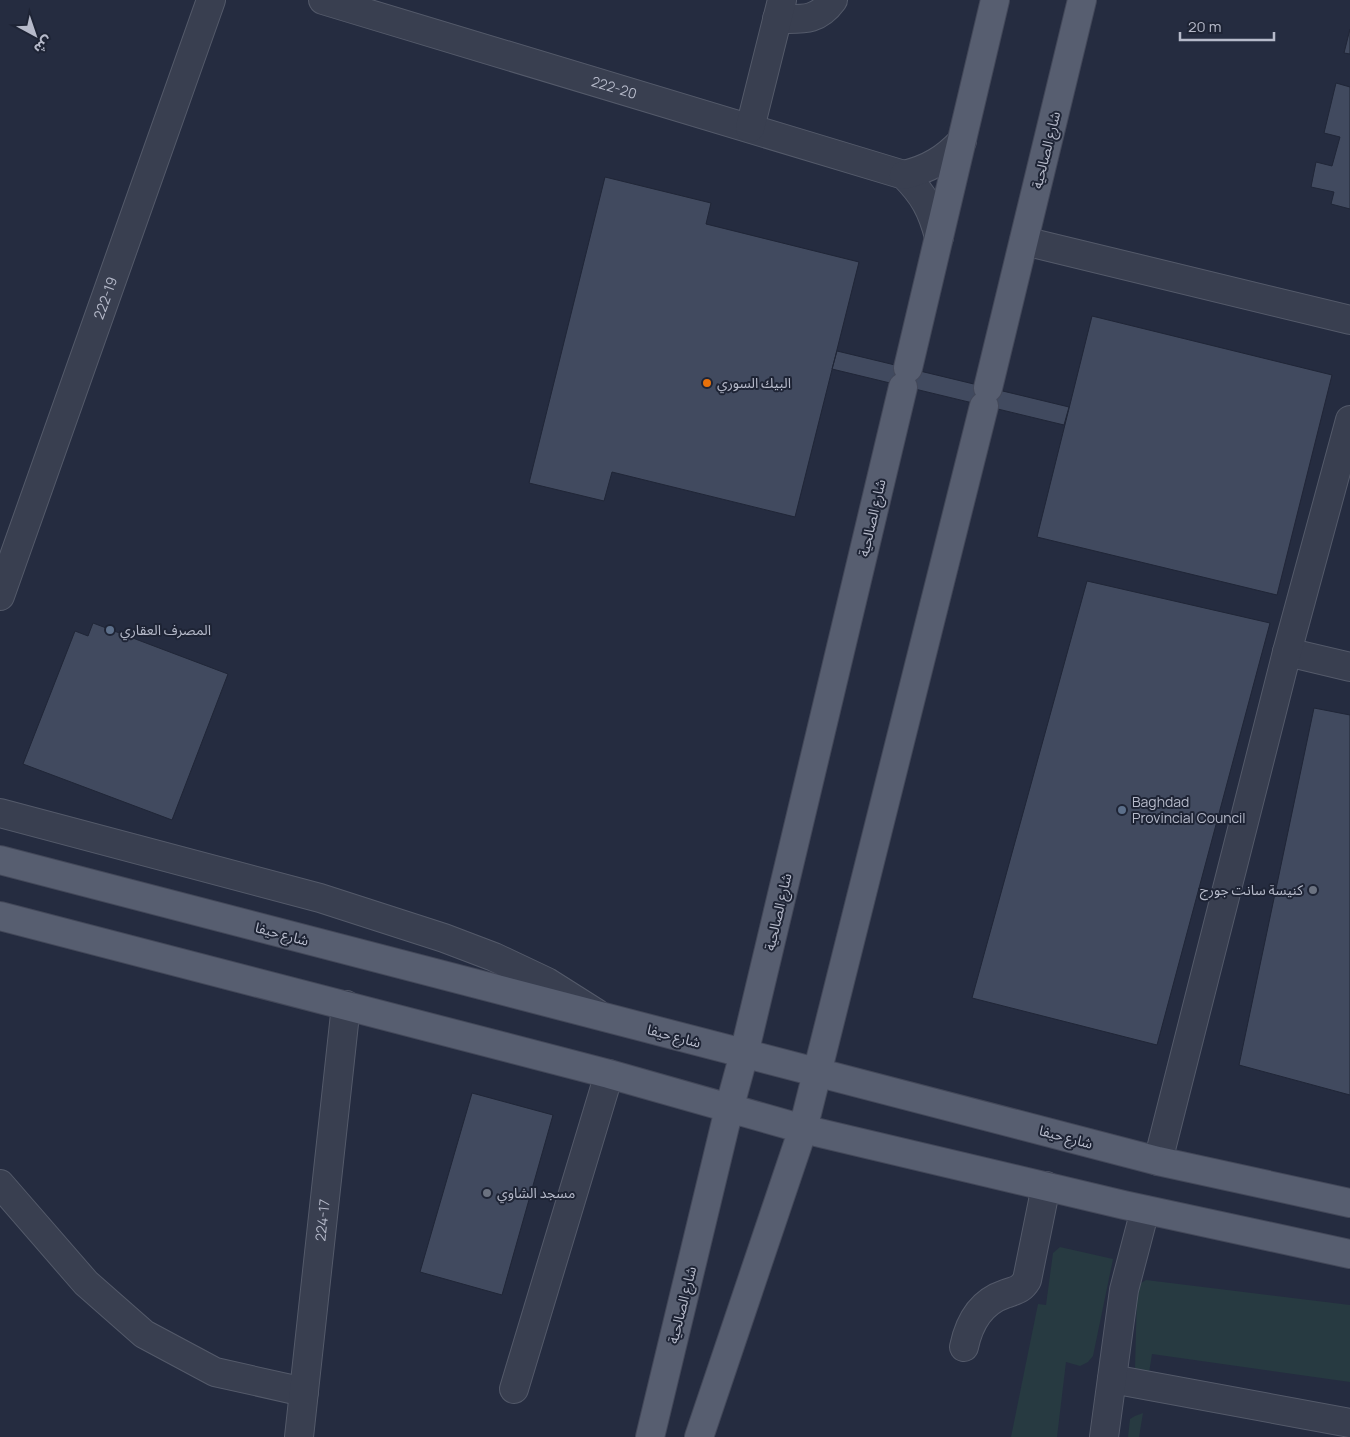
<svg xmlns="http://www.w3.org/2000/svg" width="1350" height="1437" font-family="Manrope,'Noto Sans Arabic',sans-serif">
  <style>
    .green { fill: #273a41 }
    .building { fill: #414a5f; stroke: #202637 }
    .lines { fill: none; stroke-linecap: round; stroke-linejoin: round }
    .minor-casing { stroke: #545a6a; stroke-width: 30 }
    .major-casing { stroke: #434859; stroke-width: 30 }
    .minor { stroke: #393f50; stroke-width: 28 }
    .major { stroke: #575e70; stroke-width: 28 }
    .food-dot { fill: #e8710a; stroke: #1e2435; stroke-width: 2 }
    .service-dot { fill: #5c6f8a; stroke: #1e2435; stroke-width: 2 }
    .worship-dot { fill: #6b7280; stroke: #1e2435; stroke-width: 2 }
    .labels { text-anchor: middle; stroke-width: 4; stroke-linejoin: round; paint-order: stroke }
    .street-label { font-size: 14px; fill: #b6baca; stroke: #1e2435 }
    .poi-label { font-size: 14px; fill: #b6baca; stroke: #1e2435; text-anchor: start }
  </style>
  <rect width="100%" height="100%" fill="#252c40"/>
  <path class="green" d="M1060,1247L1113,1259L1093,1356L1088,1362L1080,1366L1066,1362L1057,1437H1011L1038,1304L1046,1305L1053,1253Z
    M1146,1280L1350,1305V1382L1152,1354L1149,1373L1140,1372L1135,1369L1137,1292L1141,1283Z
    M1143,1413L1139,1437H1128L1130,1419L1135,1416Z"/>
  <path class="building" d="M1350,29V54L1344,53Z
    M1336,83L1350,87V209L1331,204L1334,192L1311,187L1316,162L1332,166L1340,137L1324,133Z
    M605,177L711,203L706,224L859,262L795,517L612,472L604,501L529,483Z
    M1092,316L1332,375L1277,595L1037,537Z
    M837,351L1069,407L1064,425L832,369Z
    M1087,581L1270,623L1157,1045L972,998Z
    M93,623L228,674L172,820L23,764L75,631L88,636Z
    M1314,708L1350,715V1095L1239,1065Z
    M472,1093L553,1115L502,1295L420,1272Z"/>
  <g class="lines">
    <g class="minor-casing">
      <g id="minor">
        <path id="s1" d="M323,0L904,175C924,195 932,210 939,237"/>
        <path d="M777,19C802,19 817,22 833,0"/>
        <path d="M750,128L782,0"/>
        <path d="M904,175C929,169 945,159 962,141"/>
        <path d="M1024,241L1350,320"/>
        <path id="s2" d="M0,596L211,0"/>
        <path d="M1287,652L1350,667"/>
        <path d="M0,813L320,898L444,938L494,957L547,982L596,1013"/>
        <path d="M1158,1161L1287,652L1350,420"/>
        <path d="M0,1184L86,1283L144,1334L215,1372L304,1392"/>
        <path d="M964,1347C969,1323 981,1302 1005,1294C1016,1290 1021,1290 1027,1280L1046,1186"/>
        <path d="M1112,1379L1350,1423"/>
        <path d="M514,1389L609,1074"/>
        <path id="s3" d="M299,1437L346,1005"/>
        <path d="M1104,1437L1124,1290L1145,1210"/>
      </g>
    </g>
    <g class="major-casing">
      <path id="major" d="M908,368L995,0
        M988,388L1082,0
        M0,860L1158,1161L1350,1203
        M0,916L609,1074L803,1129L1124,1205L1350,1254
        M650,1437L729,1109L744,1054L903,387
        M699,1437L803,1129L984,406"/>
    </g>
    <use href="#minor" class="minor"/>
    <use href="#major" class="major"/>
  </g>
  <circle class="food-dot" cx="707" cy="383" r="5"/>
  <g class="service-dot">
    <circle cx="110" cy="630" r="5"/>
    <circle cx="1122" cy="810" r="5"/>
  </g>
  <g class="worship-dot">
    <circle cx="1313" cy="890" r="5"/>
    <circle cx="487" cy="1193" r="5"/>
  </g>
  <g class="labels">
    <g class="street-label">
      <text dy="5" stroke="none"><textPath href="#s1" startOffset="304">222-20</textPath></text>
      <text transform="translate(1046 150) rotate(-76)" y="5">شارع الصالحية</text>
      <text dy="5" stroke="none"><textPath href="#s2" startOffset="316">222-19</textPath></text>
      <text transform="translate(872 518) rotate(-77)" y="5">شارع الصالحية</text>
      <text transform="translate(778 912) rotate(-77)" y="5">شارع الصالحية</text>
      <text transform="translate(282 934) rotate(15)" y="5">شارع حيفا</text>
      <text transform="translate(674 1036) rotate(15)" y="5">شارع حيفا</text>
      <text transform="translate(1066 1137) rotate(15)" y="5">شارع حيفا</text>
      <text dy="5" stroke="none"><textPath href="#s3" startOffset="218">224-17</textPath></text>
      <text transform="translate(682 1305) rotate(-76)" y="5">شارع الصالحية</text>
    </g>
    <g class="poi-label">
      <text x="717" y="388">البيك السوري</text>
      <text x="120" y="635">المصرف العقاري</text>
      <text x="1132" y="807">Baghdad<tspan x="1132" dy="16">Provincial Council</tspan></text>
      <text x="1303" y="895" text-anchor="end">كنيسة سانت جورج</text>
      <text x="497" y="1198">مسجد الشاوي</text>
    </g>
  </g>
  <g transform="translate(35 35) rotate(140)" stroke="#1e2435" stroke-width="4" paint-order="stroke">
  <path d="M0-4L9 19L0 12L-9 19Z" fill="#b6baca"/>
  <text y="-8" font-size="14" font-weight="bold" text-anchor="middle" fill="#b6baca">ش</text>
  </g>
  <path d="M1180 32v8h94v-8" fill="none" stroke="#b6baca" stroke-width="2.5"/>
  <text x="1188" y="32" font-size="15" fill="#b6baca" stroke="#1e2435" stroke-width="4" paint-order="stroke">20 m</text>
</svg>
